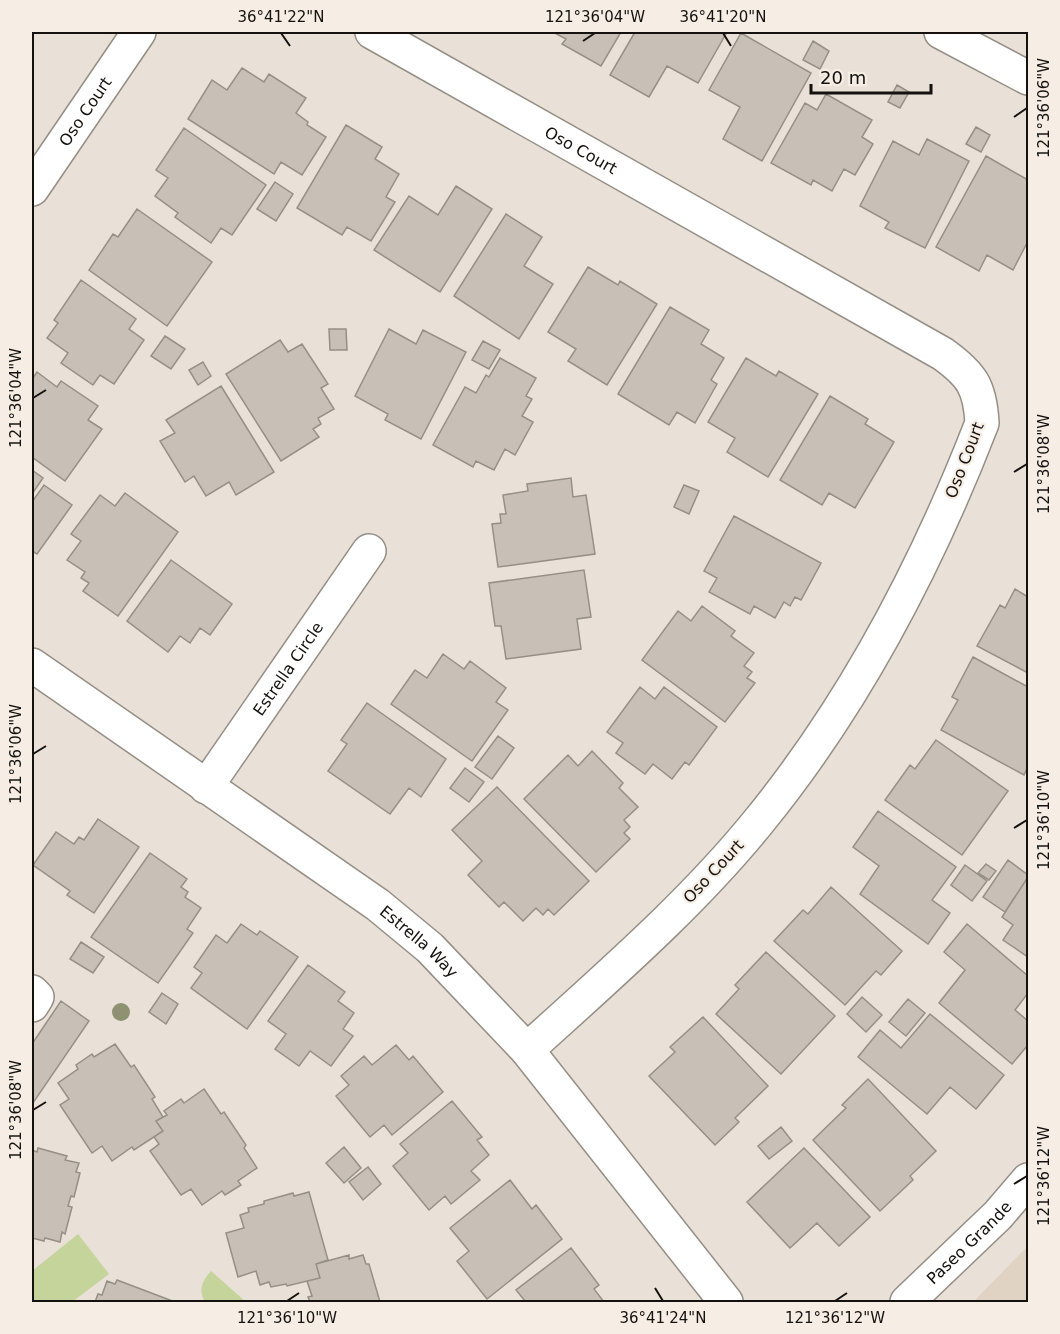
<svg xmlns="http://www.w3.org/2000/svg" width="1060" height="1334" font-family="'DejaVu Sans',sans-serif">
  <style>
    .built { fill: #e0d3c4 }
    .green { fill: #c5d49a }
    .building { fill: #c8c0b7; stroke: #968f86; stroke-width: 1.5 }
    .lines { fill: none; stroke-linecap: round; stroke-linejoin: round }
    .street-casing { stroke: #958e85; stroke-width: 36 }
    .secondary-casing { stroke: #958e85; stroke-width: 36 }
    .street { stroke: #fff; stroke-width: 33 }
    .secondary { stroke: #fff; stroke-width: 33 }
    .tree { fill: #8f9272 }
    .ticks { fill: none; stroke: #14110e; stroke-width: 2 }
    .labels { text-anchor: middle; stroke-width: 4.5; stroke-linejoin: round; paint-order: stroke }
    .street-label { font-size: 16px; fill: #14110e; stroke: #f6eee5 }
    .neatline { fill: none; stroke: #14110e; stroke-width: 2 }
    .ticks-label { font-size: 15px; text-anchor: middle; fill: #14110e }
  </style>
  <rect width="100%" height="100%" fill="#e9e1d8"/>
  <path class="built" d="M1028,1246V1302H973L1015,1259Z"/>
  <path class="green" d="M78,1234L109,1274L72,1302H32V1271Z
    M211,1271L246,1302H205C198,1290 202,1281 211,1271Z"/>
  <path class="building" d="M553,32H621L601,66L562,44L566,39Z
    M635,32H727L698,83L667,66L649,97L610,75Z
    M741,33L811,73L762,161L723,139L740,107L709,90Z
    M813,41L829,51L820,69L803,60Z
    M242,68L264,82L269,74L306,98L296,113L308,122L307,125L326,137L302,175L281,162L274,174L188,119L212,80L227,90Z
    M897,85L909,92L900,108L888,102Z
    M826,94L872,120L862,137L873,144L855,175L844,169L832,191L813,180L811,185L771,163L805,103L817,110Z
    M346,125L382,147L375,159L399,174L386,197L395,202L371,241L347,227L342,235L297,208Z
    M976,127L990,135L981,152L966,144Z
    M184,128L266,185L232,235L221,228L211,243L175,217L178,213L155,196L168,178L156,170Z
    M927,139L969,161L925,248L885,228L889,222L860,206L893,141L919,155Z
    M986,156L1028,180V241L1013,270L987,255L979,271L936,247Z
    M275,182L293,194L276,221L257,209Z
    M456,186L492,209L440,292L374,250L409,196L438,215Z
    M137,209L212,262L167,326L89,270L113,234L118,237Z
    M506,214L542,237L524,266L553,284L519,339L454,296Z
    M588,267L618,285L620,281L657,304L607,385L568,361L576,349L548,332Z
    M81,280L136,319L129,329L144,340L114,384L100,375L93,385L61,363L68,353L47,338L58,323L54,320Z
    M670,307L709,330L701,344L724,358L711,380L717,384L695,423L677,412L669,425L618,394Z
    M329,329H346L347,350H330Z
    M389,329L416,344L423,330L466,352L421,439L385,420L388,414L355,396Z
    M165,336L185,349L171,369L151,356Z
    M280,340L288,352L302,344L328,384L321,388L334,409L318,418L321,424L313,429L319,437L281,461L226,374Z
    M483,341L500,350L489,369L472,360Z
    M500,358L536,378L526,396L532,399L522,416L533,422L515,455L505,449L494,470L476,461L473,467L433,445L465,387L476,393L486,375L489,377Z
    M746,358L776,376L779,371L818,394L768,477L727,452L735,438L708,422Z
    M203,362L211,376L198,385L189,370Z
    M37,372L57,387L61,381L98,406L88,420L102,429L65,481L32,457V379Z
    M221,386L274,472L236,495L229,482L206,496L194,476L185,482L160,441L175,433L166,420Z
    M830,396L868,419L865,424L894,442L855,508L829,493L822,505L780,480Z
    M32,470L43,478L32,494Z
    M571,478L573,497L586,495L595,554L498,567L492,524L501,523L500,514H506L503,495L528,491L527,484Z
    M44,485L72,505L37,554L32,551V502Z
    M684,485L699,491L689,514L674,507Z
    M125,493L178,532L118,616L83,591L89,583L81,578L85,572L67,560L81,541L71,534L100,495L115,506Z
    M734,516L821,563L801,600L795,597L790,606L784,602L775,618L754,606L750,614L709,592L717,578L704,571Z
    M171,560L232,604L210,635L200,628L190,643L180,636L168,652L127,621Z
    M584,570L591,617L577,619L581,649L506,659L501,626H495L489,583Z
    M1015,589L1028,597V673L977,646L1000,605L1005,608Z
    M702,606L735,631L731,636L754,653L744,666L752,672L747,678L755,683L725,722L642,660L678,611L691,621Z
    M443,654L464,669L470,661L506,688L496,702L508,710L472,761L391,704L415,670L427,678Z
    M973,657L1028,687V766L1024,775L941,730L958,700L952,697Z
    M640,687L655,699L664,687L717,727L689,765L685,762L672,779L653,764L645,774L616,753L623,743L607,732Z
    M367,703L446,759L421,797L409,788L390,814L328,771L347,744L341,740Z
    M498,736L514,748L492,779L475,767Z
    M936,740L1008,791L962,855L885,800L910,765L915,769Z
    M592,751L623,783L619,788L638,807L624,820L630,827L624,833L630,839L596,872L524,799L568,755L578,766Z
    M465,768L484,782L469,802L450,788Z
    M497,787L589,881L554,915L548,909L543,915L536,908L523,921L504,902L499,907L468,875L482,861L452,830Z
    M878,811L956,867L932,900L950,913L928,944L860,894L879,866L853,847Z
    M98,819L139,847L94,913L67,895L70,891L33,865L56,832L74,844L79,837L84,840Z
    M150,853L187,879L181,887L188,892L185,897L201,908L187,929L193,933L158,983L91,937Z
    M1008,860L1028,875V877L1005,912L983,897Z
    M986,864L996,871L989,880L978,873Z
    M965,865L987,881L972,901L951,885Z
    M1028,877V957L1003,940L1013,925L1002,917Z
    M831,887L902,951L881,975L876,971L845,1005L774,941L803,910L808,914Z
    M241,924L257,935L260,931L298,957L247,1029L191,988L202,973L194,967L216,935L227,943Z
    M967,924L1028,976V993L1015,1010L1028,1021V1045L1012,1064L939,1003L965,970L944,952Z
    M81,942L104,957L93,973L70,959Z
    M766,952L835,1016L781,1074L716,1014L739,989L735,985Z
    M308,965L345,992L338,1001L354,1013L343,1029L353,1036L331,1066L310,1051L299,1066L275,1049L286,1034L268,1021Z
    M162,993L178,1004L166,1024L149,1012Z
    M862,997L882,1015L866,1032L847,1014Z
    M908,999L925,1013L906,1036L889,1022Z
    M61,1001L89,1021L33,1103L32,1044Z
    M930,1014L1004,1075L976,1109L950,1087L927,1114L858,1057L880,1030L901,1048Z
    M703,1017L768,1086L735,1118L739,1122L715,1145L649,1076L675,1052L670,1047Z
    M115,1044L131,1067L134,1065L155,1097L152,1099L163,1117L156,1121L163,1131L134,1150L132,1147L112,1161L102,1146L92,1153L60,1105L69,1099L58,1083L78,1069L76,1065L92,1054L94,1057Z
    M396,1045L409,1060L413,1056L443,1092L392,1135L384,1125L370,1137L336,1096L349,1085L341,1076L364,1056L372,1065Z
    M868,1079L936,1151L910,1176L913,1180L880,1211L813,1140L846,1108L842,1105Z
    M204,1089L221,1114L224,1112L246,1145L244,1148L257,1168L238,1181L241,1185L225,1195L222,1191L202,1205L191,1189L181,1195L150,1151L159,1144L154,1137L163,1131L156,1121L167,1115L164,1111L181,1099L184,1103Z
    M452,1101L482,1137L477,1140L489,1155L471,1171L480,1180L451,1204L445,1196L429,1210L393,1166L408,1153L400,1144Z
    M781,1127L792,1141L769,1159L758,1146Z
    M344,1147L361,1168L344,1183L326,1163Z
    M38,1148L67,1156L65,1160L79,1163L76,1172L80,1173L74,1197L71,1196L68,1206L72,1207L65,1234L62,1232L60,1242L45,1238L44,1241L32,1238V1150L37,1152Z
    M804,1148L870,1217L839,1246L817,1223L790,1248L747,1202Z
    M368,1167L381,1184L363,1200L349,1182Z
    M510,1180L532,1209L536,1205L562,1239L487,1299L457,1261L469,1251L450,1228Z
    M309,1192L328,1260L316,1264L320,1278L287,1286L286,1284L271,1287L269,1282L260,1285L256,1271L238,1277L226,1233L244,1228L240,1215L249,1212L248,1208L264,1204V1201L293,1193L294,1196Z
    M571,1248L599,1285L594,1289L604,1302H523L525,1301L516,1290Z
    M349,1255V1259L363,1255L366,1264H369L380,1302H310L308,1297L312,1296L307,1281L320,1278L316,1264Z
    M117,1280L175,1302H95L98,1294L102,1295L107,1281L115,1284Z"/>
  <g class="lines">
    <g class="street-casing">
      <g id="street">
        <path id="s1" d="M372,32L943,354C972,375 980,387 982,423C927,565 856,702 759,821C691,905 607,977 527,1050"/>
        <path id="s2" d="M32,189L139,32"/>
        <path id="s3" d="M32,665L378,905L430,948L527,1050L726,1302"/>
        <path id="s4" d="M206,787L369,551"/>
        <path d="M32,992L37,997L32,1005"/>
        <path id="s5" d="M907,1302L998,1215L1028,1180"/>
      </g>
    </g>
    <g class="secondary-casing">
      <path id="secondary" d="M941,32L1028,78"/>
    </g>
    <use href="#street" class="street"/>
    <use href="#secondary" class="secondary"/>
  </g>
  <circle class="tree" cx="121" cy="1012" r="9"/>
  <path class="ticks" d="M281,33L290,46M723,33L731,46M583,41L595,33M1014,117L1027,108M33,398L46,390M1014,472L1027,464M33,754L46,746M1014,828L1027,820M33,1110L46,1102M1014,1184L1027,1176M655,1288L663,1301M287,1301L299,1293M835,1301L847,1293"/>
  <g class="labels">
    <g class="street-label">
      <text dy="6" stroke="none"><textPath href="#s2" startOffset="94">Oso Court</textPath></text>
      <text dy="6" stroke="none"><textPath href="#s1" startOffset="240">Oso Court</textPath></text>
      <text transform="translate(964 460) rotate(-69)" y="6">Oso Court</text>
      <text dy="6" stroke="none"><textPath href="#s4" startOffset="144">Estrella Circle</textPath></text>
      <text transform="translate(713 871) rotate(-47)" y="6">Oso Court</text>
      <text dy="6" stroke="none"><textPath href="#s3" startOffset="476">Estrella Way</textPath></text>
      <text dy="6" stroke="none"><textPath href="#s5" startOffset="86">Paseo Grande</textPath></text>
    </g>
  </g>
  <rect width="1060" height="1334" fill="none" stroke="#f6eee5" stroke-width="66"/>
  <path d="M811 84v9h120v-9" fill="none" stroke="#14110e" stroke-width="3"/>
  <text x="820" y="84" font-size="18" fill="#14110e" stroke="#f6eee5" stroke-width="4.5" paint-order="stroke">20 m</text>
  <rect x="33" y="33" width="994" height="1268" class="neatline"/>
  <g class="ticks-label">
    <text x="281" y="22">36°41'22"N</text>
    <text x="595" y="22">121°36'04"W</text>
    <text x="723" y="22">36°41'20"N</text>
    <text transform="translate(1044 108) rotate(-90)" y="5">121°36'06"W</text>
    <text transform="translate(16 398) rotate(-90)" y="5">121°36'04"W</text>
    <text transform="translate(1044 464) rotate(-90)" y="5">121°36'08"W</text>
    <text transform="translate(16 754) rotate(-90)" y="5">121°36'06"W</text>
    <text transform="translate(1044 820) rotate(-90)" y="5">121°36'10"W</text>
    <text transform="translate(16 1110) rotate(-90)" y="5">121°36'08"W</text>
    <text transform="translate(1044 1176) rotate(-90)" y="5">121°36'12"W</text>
    <text x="287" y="1323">121°36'10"W</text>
    <text x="663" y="1323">36°41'24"N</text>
    <text x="835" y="1323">121°36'12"W</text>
  </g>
</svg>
